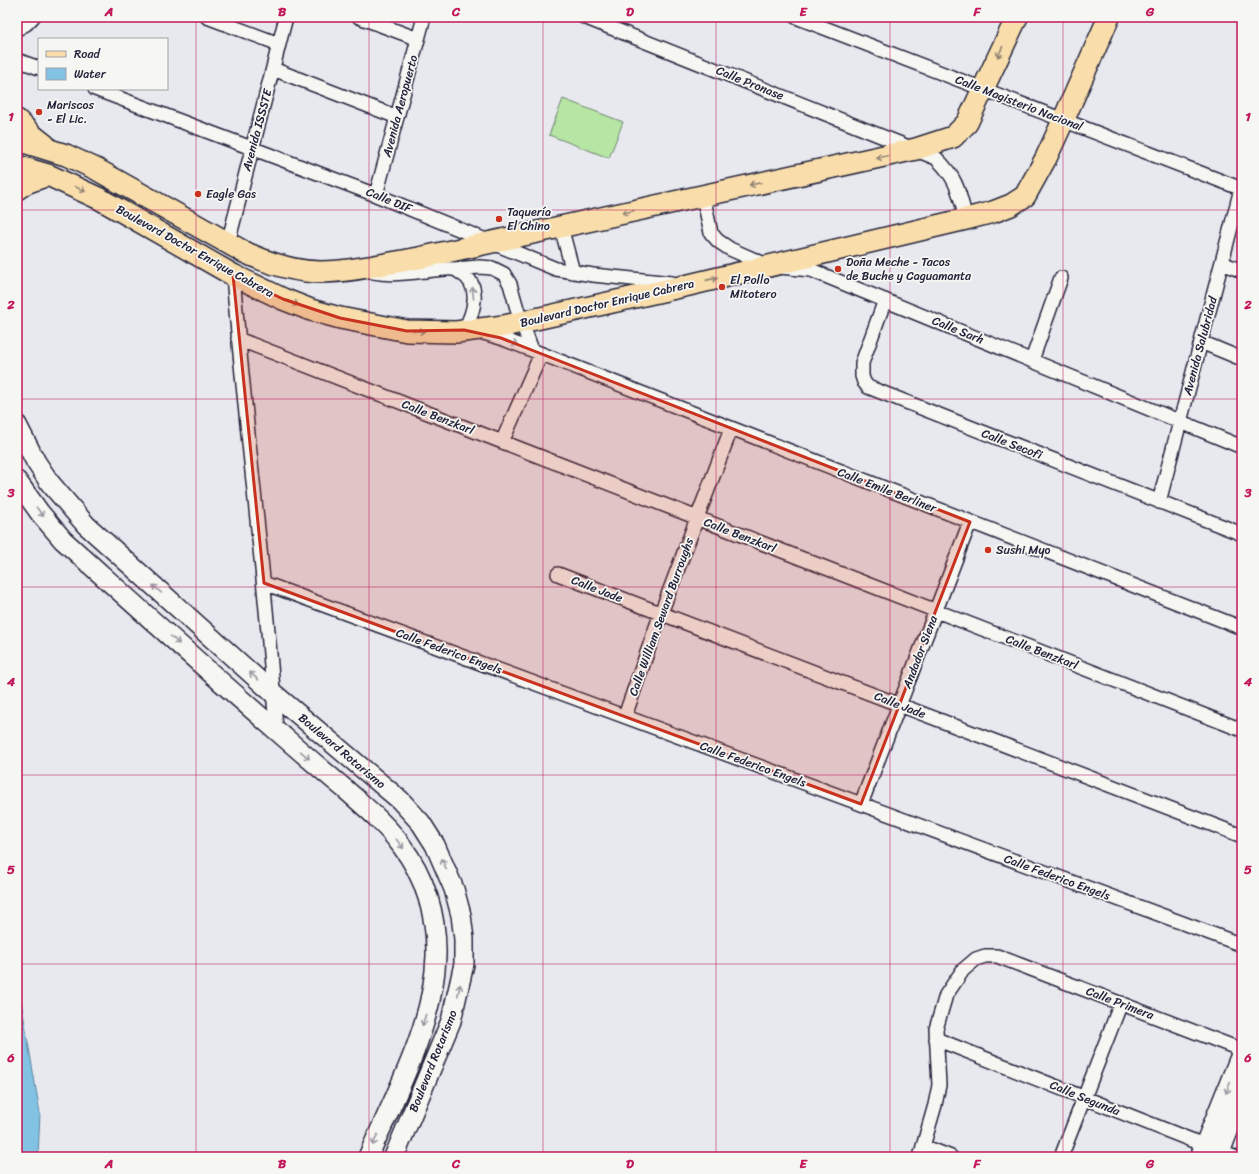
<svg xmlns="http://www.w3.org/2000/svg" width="1259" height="1174" font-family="Sriracha,sans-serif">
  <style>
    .pitch { fill: #b7e5a3; stroke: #6c846f }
    .water { fill: #82c3e3; stroke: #5c83a0 }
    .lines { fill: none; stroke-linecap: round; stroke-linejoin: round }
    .street-casing { stroke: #22223b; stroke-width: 16 }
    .secondary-casing { stroke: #22223b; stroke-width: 22 }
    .primary-casing { stroke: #22223b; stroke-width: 24 }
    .street { stroke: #f6f6f2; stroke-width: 13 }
    .secondary { stroke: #f6f6f2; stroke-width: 19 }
    .primary { stroke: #f9deab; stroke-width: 21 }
    .oneway { stroke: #8e8073 }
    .oneway2 { stroke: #9797a0 }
    .marked { fill: #c8321e; fill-opacity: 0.2; stroke: #c8321e; stroke-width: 3; stroke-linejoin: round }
    .grid { fill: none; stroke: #c2185b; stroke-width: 1; stroke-opacity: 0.55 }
    .poi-dot { fill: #c8321e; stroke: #f6f6f2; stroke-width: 1.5 }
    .labels { text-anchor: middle; stroke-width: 3.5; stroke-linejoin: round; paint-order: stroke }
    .street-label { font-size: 12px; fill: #22223b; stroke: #f6f6f2 }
    .poi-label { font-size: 12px; fill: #22223b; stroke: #f6f6f2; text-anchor: start }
    .neatline { fill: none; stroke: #c2185b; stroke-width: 1.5 }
    .grid-label { font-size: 13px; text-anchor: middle; font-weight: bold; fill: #c2185b }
  </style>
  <rect width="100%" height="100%" fill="#e8e9ef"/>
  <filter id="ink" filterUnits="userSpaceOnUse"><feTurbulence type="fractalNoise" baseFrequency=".025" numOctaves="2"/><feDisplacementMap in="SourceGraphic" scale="8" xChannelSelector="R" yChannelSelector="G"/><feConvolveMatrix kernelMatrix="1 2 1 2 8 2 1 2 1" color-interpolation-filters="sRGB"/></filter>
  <g filter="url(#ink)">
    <path class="pitch" d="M563,99L623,122L609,158L549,135Z"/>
    <path class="water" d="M17,977L40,1113L38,1157H17Z"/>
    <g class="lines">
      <g class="street-casing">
        <path id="street" d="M207,17L279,44
          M359,17L418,39
          M584,17L936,158C957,178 959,192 966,219
          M796,17L1242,189
          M17,29L26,24L33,17
          M17,60L39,68
          M273,69L397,117
          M95,89L376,195L556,269L593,275L672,283
          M376,195L424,17
          M703,196L711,233L718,241L730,249L769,266L811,270L1242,447
          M561,227L573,272
          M228,243L286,17
          M1222,263L1242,271
          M453,269L480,267L492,268L504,274L510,284L518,312L532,350
          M373,272C394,276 414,272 434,270C440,270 447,268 453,269C455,269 458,271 461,273C482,285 474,313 464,330L480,332L501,338L1242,628
          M233,275C245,427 266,578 276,730
          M885,300L862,363V376L864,382L868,387L1242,534
          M238,339L1242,730
          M1201,342L1242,359
          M1032,360L1061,278
          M502,442L541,354
          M1159,502L1241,189
          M558,574L1242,836
          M264,583L1242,945
          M625,716L661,613L731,429
          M861,804L970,522
          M936,1039L1234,1157
          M923,1146L951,1157
          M920,1157L935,1105L939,1085L936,1029L946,995L963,970L976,959L985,956H997L1242,1050
          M1061,1157L1121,1003"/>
      </g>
      <g class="secondary-casing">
        <path id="secondary" d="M17,425L36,462L50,483L86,525L273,693L400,800L421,823L435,845L454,889L461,915L464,939V964L451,1021L394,1157
          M17,481L40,513L63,540C134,604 204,668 276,730C299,750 322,770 345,789C365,807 385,823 401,845C425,876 437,916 436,956C434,1024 395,1096 368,1157
          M1200,1157L1242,1052
          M1218,1157L1242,1096"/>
      </g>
      <g class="primary-casing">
        <path id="primary" d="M17,120L31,134L45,145
          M17,140L66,155L96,169L244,252C268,263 294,272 321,272C351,272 389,263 419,258L916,149L953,137L967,123L1017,17
          M17,166L48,175L100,199L233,275L283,299L311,310L340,318L407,331L456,332L504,326L689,285L966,219L993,212L1011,205L1025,196L1046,158L1063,121L1109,17
          M17,189L26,183L48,175"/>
      </g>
      <use href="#street" class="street"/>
      <use href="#secondary" class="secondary"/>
      <use href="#primary" class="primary"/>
    </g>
    <defs><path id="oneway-shaft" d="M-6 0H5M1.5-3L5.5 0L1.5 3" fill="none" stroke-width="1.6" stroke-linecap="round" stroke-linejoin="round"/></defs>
    <g class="oneway">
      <use href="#oneway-shaft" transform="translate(1000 52) rotate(115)"/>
      <use href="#oneway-shaft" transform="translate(882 157) rotate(168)"/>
      <use href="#oneway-shaft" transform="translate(755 184) rotate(168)"/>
      <use href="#oneway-shaft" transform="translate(80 189) rotate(26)"/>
      <use href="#oneway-shaft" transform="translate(628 212) rotate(168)"/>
      <use href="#oneway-shaft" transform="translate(712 279) rotate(-13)"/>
      <use href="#oneway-shaft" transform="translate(293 303) rotate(22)"/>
      <use href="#oneway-shaft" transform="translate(419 331) rotate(3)"/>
    </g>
    <g class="oneway2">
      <use href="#oneway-shaft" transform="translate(473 293) rotate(-95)"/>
      <use href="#oneway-shaft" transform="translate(512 343) rotate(21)"/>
      <use href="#oneway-shaft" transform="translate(40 512) rotate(52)"/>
      <use href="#oneway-shaft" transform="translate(157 589) rotate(-138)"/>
      <use href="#oneway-shaft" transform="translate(175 640) rotate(42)"/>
      <use href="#oneway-shaft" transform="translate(254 676) rotate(-138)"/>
      <use href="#oneway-shaft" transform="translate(305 755) rotate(41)"/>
      <use href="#oneway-shaft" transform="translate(400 844) rotate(52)"/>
      <use href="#oneway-shaft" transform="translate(444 864) rotate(-114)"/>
      <use href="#oneway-shaft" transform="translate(459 990) rotate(-78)"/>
      <use href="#oneway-shaft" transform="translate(424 1020) rotate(107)"/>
      <use href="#oneway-shaft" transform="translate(1228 1088) rotate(112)"/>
      <use href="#oneway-shaft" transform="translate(375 1140) rotate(114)"/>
    </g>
  </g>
  <path class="marked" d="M233,275L283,299L340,318L407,331L464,330L501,338L970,522L861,804L264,583Z"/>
  <path class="grid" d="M196,17V1157M369,17V1157M543,17V1157M716,17V1157M890,17V1157M1063,17V1157M17,210H1242M17,399H1242M17,587H1242M17,775H1242M17,964H1242"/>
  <g class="poi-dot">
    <circle cx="39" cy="112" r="4"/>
    <circle cx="198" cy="194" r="4"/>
    <circle cx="499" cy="219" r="4"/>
    <circle cx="838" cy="269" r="4"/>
    <circle cx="722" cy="287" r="4"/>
    <circle cx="988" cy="550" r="4"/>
  </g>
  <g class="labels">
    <g class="street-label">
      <text transform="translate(750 83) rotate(22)" y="4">Calle Pronase</text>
      <text transform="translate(1019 103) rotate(21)" y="4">Calle Magisterio Nacional</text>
      <text transform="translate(400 106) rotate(-75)" y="4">Avenida Aeropuerto</text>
      <text transform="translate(257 130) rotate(-75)" y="4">Avenida ISSSTE</text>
      <text transform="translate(389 200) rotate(22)" y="4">Calle DIF</text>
      <text transform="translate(195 251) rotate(29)" y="4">Boulevard Doctor Enrique Cabrera</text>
      <text transform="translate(607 303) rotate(-13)" y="4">Boulevard Doctor Enrique Cabrera</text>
      <text transform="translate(958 330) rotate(22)" y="4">Calle Sarh</text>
      <text transform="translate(1200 346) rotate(-75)" y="4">Avenida Salubridad</text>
      <text transform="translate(438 417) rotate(21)" y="4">Calle Benzkarl</text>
      <text transform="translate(1012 444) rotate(21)" y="4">Calle Secofi</text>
      <text transform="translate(887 490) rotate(21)" y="4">Calle Emile Berliner</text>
      <text transform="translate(740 535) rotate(21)" y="4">Calle Benzkarl</text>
      <text transform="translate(597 589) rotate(21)" y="4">Calle Jade</text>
      <text transform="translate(661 617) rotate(-70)" y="4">Calle William Seward Burroughs</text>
      <text transform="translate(449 651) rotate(20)" y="4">Calle Federico Engels</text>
      <text transform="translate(920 652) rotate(-69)" y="4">Andador Siena</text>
      <text transform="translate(1042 652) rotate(21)" y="4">Calle Benzkarl</text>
      <text transform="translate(900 705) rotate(21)" y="4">Calle Jade</text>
      <text transform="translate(342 751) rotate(40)" y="4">Boulevard Rotarismo</text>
      <text transform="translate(753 764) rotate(20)" y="4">Calle Federico Engels</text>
      <text transform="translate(1057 877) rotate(20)" y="4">Calle Federico Engels</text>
      <text transform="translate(1120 1003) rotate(21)" y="4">Calle Primera</text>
      <text transform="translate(433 1061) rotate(-68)" y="4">Boulevard Rotarismo</text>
      <text transform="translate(1085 1098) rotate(22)" y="4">Calle Segunda</text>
    </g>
    <g class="poi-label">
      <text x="47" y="109">Mariscos<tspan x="47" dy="14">- El Lic.</tspan></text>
      <text x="206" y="198">Eagle Gas</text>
      <text x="507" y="216">Taquería<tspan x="507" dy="14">El Chino</tspan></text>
      <text x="846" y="266">Doña Meche - Tacos<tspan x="846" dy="14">de Buche y Caguamanta</tspan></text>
      <text x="730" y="284">El Pollo<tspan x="730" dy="14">Mitotero</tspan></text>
      <text x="996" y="554">Sushi Myo</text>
    </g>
  </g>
  <rect width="1259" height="1174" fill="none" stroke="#f6f6f2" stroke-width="44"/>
  <rect x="38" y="38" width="130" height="52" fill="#f6f6f2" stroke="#a1a1a9"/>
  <rect x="46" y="51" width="20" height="6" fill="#f9deab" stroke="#a1a1a9"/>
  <text x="74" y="58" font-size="12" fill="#22223b">Road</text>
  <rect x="46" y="68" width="20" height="12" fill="#82c3e3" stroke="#a1a1a9"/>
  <text x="74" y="78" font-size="12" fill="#22223b">Water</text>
  <rect x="22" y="22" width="1215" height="1130" class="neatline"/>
  <g class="grid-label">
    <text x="109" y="16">A</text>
    <text x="282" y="16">B</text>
    <text x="456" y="16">C</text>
    <text x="630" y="16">D</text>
    <text x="803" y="16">E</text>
    <text x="977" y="16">F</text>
    <text x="1150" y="16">G</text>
    <text x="11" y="121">1</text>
    <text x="1248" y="121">1</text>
    <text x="11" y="309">2</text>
    <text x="1248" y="309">2</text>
    <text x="11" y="497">3</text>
    <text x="1248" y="497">3</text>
    <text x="11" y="686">4</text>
    <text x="1248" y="686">4</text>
    <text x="11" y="874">5</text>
    <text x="1248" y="874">5</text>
    <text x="11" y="1062">6</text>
    <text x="1248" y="1062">6</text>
    <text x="109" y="1168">A</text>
    <text x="282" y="1168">B</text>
    <text x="456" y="1168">C</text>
    <text x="630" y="1168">D</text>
    <text x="803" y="1168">E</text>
    <text x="977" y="1168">F</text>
    <text x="1150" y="1168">G</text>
  </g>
</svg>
